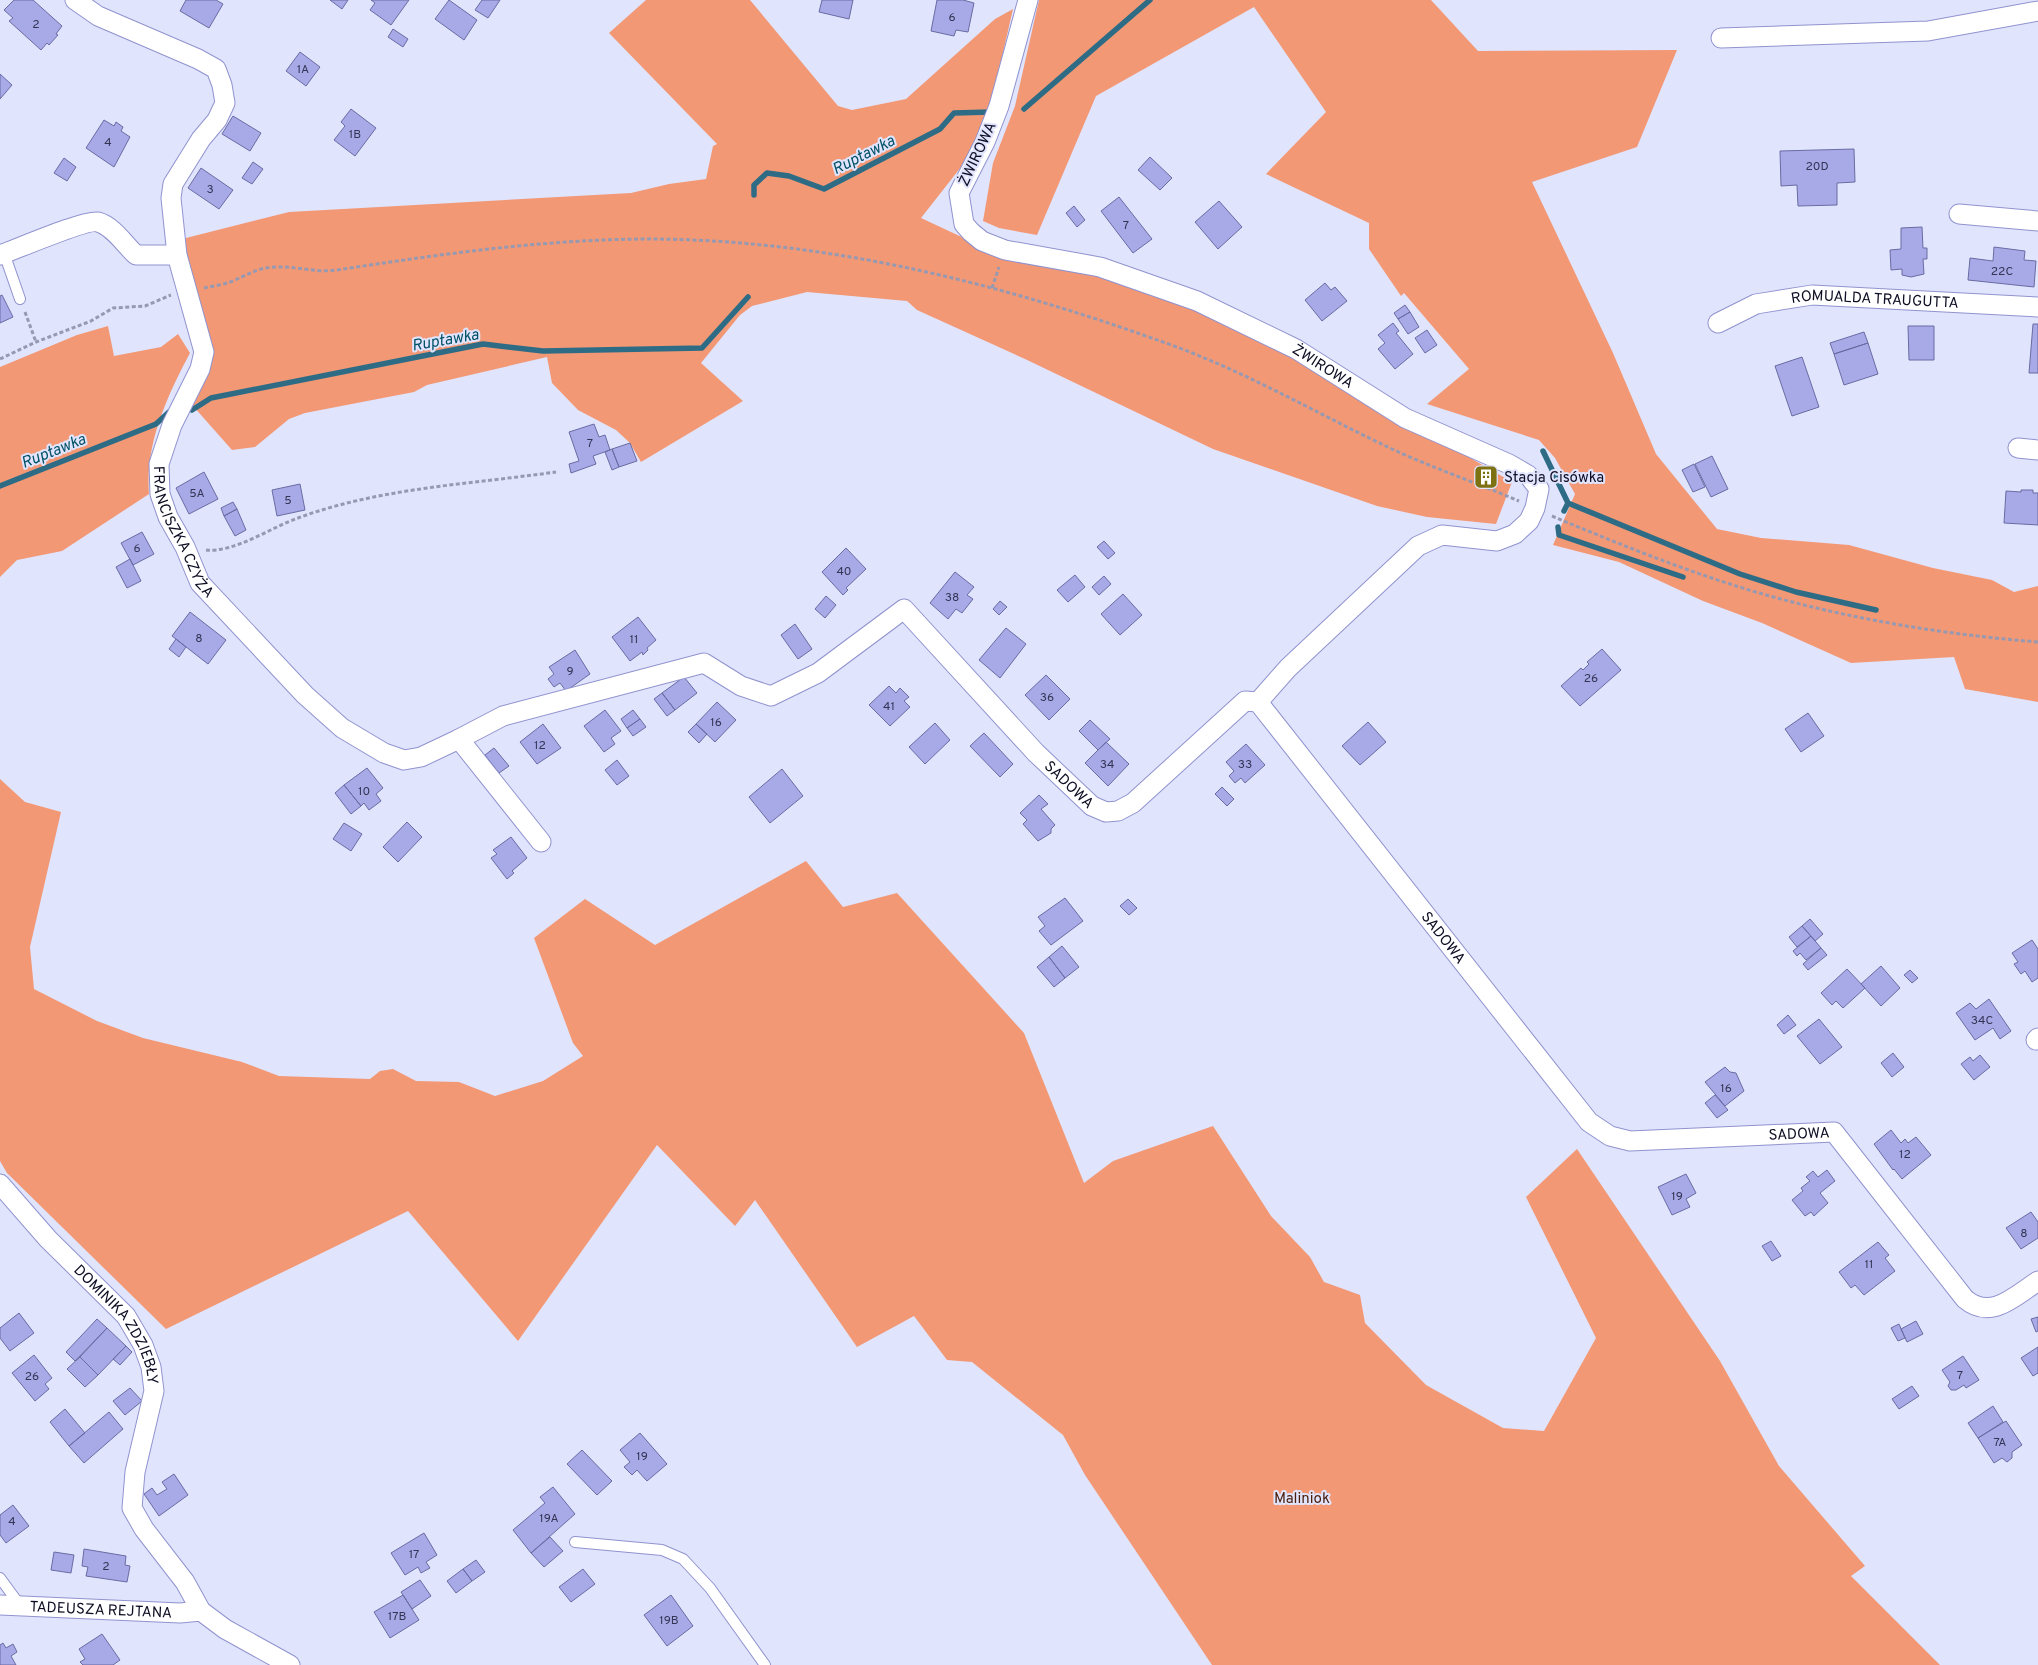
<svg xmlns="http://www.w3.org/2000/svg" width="2038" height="1665" font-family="Overpass,sans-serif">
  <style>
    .green { fill: #f29875 }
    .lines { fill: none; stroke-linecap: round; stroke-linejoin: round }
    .stream { stroke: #2e6c86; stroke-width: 5.5 }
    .building { fill: #a7aae7; stroke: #696ba3 }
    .service-casing { stroke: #9093ce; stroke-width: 12 }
    .minor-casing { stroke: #9093ce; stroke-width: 21 }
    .path { stroke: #9799b1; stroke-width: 3; stroke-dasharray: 4 2.5; stroke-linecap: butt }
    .service { stroke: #fff; stroke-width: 10 }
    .minor { stroke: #fff; stroke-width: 19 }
    .labels { text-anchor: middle; stroke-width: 4; stroke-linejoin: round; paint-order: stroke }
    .number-label { font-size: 12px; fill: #343454 }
    .street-label { font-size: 15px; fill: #0d0d23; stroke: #e1e4fd }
    .poi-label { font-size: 15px; fill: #0d0d23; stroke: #e1e4fd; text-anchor: start }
    .park-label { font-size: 15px; fill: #491d0a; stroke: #e1e4fd }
    .water-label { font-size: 16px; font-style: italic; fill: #005165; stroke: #e1e4fd }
  </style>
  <rect width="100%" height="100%" fill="#e1e4fd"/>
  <path class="green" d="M646,0H750L838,106L852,110L906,99L995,19L1013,9L992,100L972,153L921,218L966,239L1069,266L1236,323L1512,482L1496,524L1427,517L1377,506L1213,449L1025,359L917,310L907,301L807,292L752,306L740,315L701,363L743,401L641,462L630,443L616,430L578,410L552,383L547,357L427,385L414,392L305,413L289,419L255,447L232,450L193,406L182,413L212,354L186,255V238L289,212L631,193L669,184L706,179L713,146L717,144L609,33Z
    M1039,0H1431L1478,51L1677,50L1637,147L1532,182L1613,353L1656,454L1717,529L1761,538L1849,545L1933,568L1992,580L2014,592L2038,586V702L1965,689L1954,657L1851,663L1762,623L1703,601L1619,562L1553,545L1575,494L1555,458L1539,440L1427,404L1469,369L1404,293L1401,296L1369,249V223L1266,174L1326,112L1254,7L1096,96L1037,235L999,228L983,221L993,163L1015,106Z
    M108,326L114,356L161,347L178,334L190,353C167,396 145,444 149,494L62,551L17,560L0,577V367L77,335Z
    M0,779L25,802L61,812L30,947L34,989L97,1021L143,1038L242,1062L279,1076L370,1079L380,1071L393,1069L416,1081L459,1082L495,1096L543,1081L583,1056L573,1043L534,938L585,899L655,945L806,861L843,907L897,893L1024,1033L1084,1183L1113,1161L1213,1126L1271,1216L1310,1257L1324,1282L1360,1295L1365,1323L1426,1385L1503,1428L1544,1431L1596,1338L1526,1197L1577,1149L1720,1361L1779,1466L1865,1566L1851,1576L1940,1665H1212L1085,1475L1063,1435L972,1362L947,1360L914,1316L857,1347L755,1200L735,1226L657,1145L518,1341L408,1211L166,1329L7,1173L0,1161Z"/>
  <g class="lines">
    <path class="stream" d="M1024,109L1150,0
      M754,195V185L767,173L789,176L824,189L940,129L954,113L991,112
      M192,410L211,398L483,344L543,351L702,348L748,297
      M1543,451L1568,503L1564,511
      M0,486L156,424L169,412
      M1568,503L1740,574L1796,592L1876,610
      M1558,527L1559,535L1683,577"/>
  </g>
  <path class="building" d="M14,0H33L62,26L56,34L58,35L49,45L47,43L41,50L9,21L13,18L4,10Z
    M186,0H216L223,4L209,28L180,11Z
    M330,0H348L342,9Z
    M371,0H409L391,25L370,10L375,3Z
    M449,0L477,20L464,40L435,19Z
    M482,0H500L488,18L475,10Z
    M822,0H853L849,19L819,12Z
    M937,0H963L974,3L968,32L956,30L954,36L931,31Z
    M393,29L408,39L403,47L388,37Z
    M300,52L320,67L306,86L286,71Z
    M0,74L12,85L0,99Z
    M351,109L376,128L355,156L334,140L345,126L341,122Z
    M233,116L261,133L250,151L222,134Z
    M104,120L114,126L116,122L123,127L121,131L130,137L114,167L86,148Z
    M1854,149L1855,182L1837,183V205L1798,206L1797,185L1781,186L1780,151Z
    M1150,157L1172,178L1160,190L1138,170Z
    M64,158L76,167L67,181L54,173Z
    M253,162L263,169L252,184L242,178Z
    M201,168L233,190L219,209L188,188Z
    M1119,197L1152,239L1133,253L1101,211Z
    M1219,201L1242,227L1218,249L1195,222Z
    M1074,206L1085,220L1077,227L1066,213Z
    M1922,227L1923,248H1927V259H1923L1924,274L1911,277L1902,275V269L1891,270L1890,250L1901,249V228Z
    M1994,247L2025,251L2024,260L2036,261L2034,287L1968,280L1970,258L1993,261Z
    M1325,283L1331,290L1335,287L1347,301L1322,321L1305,300Z
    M2,295L13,317L0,323V296Z
    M1405,305L1410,312L1398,319L1394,313Z
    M1410,312L1419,327L1408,334L1398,319Z
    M1393,323L1399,331L1396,333L1413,354L1395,369L1378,349L1385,343L1378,335Z
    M2033,324H2038V373H2029Z
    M1908,326H1934V360H1909Z
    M1427,330L1437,345L1425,353L1415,338Z
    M1864,332L1868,343L1834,354L1830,343Z
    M1868,343L1878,374L1844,385L1834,354Z
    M1802,357L1819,407L1792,416L1775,366Z
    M594,424L599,437L605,435L610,450L593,456L596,464L571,473L569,464L579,461L569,432Z
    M630,443L637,461L619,467L612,449Z
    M612,449L619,467L612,470L605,452Z
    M1712,456L1728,489L1711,497L1695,464Z
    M1694,464L1705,487L1693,492L1682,470Z
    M204,472L218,499L189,514L176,488Z
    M1482,472L1492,476L1490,482L1480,478Z
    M300,484L305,510L277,516L272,490Z
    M2021,490H2033V493H2038V525L2004,523L2006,491L2021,492Z
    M233,502L237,509L224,516L221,508Z
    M237,509L246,530L235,536L224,516Z
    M142,532L154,554L133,565L121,543Z
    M1104,541L1115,553L1108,559L1097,547Z
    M846,548L866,569L846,588L848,590L843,595L822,572Z
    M130,559L141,581L127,588L116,567Z
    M955,572L974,587L967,595L973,599L962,613L956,609L948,619L930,603Z
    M1075,575L1085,587L1068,602L1057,590Z
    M1104,576L1111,584L1099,595L1092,587Z
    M1123,594L1142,615L1120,635L1101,614Z
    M826,596L836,605L825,618L815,609Z
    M1000,601L1007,607L999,615L993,609Z
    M190,612L226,640L208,664L172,636Z
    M638,617L656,640L647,648L648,650L643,655L642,652L630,661L612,637Z
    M795,624L812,649L798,659L781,635Z
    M1006,628L1026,644L1000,678L979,660Z
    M176,639L186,647L179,657L169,649Z
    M1602,649L1621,670L1580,706L1561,686L1581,668L1583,670L1589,664L1587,662Z
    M575,650L590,674L566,691L560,683L554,687L548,679L554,674L549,667Z
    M1046,675L1070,699L1049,720L1025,695Z
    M684,677L697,693L675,710L662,693Z
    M889,686L896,693L900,688L909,697L904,701L910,707L890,726L869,705Z
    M662,693L675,710L667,716L654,699Z
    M717,702L736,720L715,742L696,724Z
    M605,710L621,731L611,738L615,744L604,752L584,726Z
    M633,710L640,719L627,728L621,719Z
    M1808,713L1824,736L1801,752L1785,729Z
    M640,719L646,727L633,736L627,728Z
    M1090,720L1110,739L1098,750L1079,731Z
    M1368,722L1386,742L1360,765L1342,746Z
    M935,723L950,740L925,764L909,747Z
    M543,724L561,748L537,764L520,742Z
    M696,724L707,734L699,743L688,732Z
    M984,733L1013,764L1000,777L970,746Z
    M1106,742L1129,764L1108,786L1085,763Z
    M1246,744L1265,765L1245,783L1241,778L1235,783L1229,776L1234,771L1226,762Z
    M494,748L509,766L499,773L485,755Z
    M617,760L629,776L617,785L605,770Z
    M367,768L383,788L376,794L381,801L369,810L364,803L361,806L344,785Z
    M782,769L803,796L770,823L749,797Z
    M344,785L361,806L351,814L335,793Z
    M1222,787L1234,799L1227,806L1215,794Z
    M1039,795L1048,804L1041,809L1055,825L1051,829V833L1038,841L1023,824L1027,820L1020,813Z
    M407,822L422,837L398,862L383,847Z
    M344,823L362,834L351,851L333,839Z
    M511,837L527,858L512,871L514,873L507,879L491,858L497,854L493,850Z
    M1065,898L1083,921L1051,945L1039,931L1045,926L1038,917Z
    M1128,899L1137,908L1129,915L1120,906Z
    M1810,919L1823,934L1815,941L1802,926Z
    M1802,926L1811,936L1797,947L1789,937Z
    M1811,936L1821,948L1806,960L1800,953L1797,956L1793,951Z
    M2032,940L2038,949V978L2032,982L2025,971L2021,974L2014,964L2018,962L2012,953Z
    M1062,946L1079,967L1065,978L1049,957Z
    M1821,948L1827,955L1808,970L1803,964Z
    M1049,957L1065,978L1054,987L1037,967Z
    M1881,966L1900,988L1881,1006L1861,984Z
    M1847,969L1865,988L1843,1008L1836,1001L1832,1005L1821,993Z
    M1910,970L1918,978L1912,983L1904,975Z
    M1989,999L2011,1031L2000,1039L1993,1028L1975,1040L1956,1013L1970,1003L1976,1009Z
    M1788,1015L1796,1025L1784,1034L1777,1025Z
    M1819,1019L1842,1047L1820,1064L1797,1036Z
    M1893,1053L1904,1067L1892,1077L1881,1063Z
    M1980,1055L1990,1067L1974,1080L1961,1064L1970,1057L1973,1061Z
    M1725,1067L1730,1072L1736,1073L1744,1091L1725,1106L1705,1082Z
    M1715,1095L1728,1110L1717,1118L1705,1103Z
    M1891,1130L1901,1143L1905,1139L1908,1143L1916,1137L1931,1155L1902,1179L1894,1169L1893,1170L1874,1144Z
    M1827,1170L1835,1181L1820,1193L1828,1203L1814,1216L1811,1212L1805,1216L1792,1200L1803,1191L1801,1188L1810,1181L1806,1177L1813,1171L1818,1177Z
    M1686,1174L1696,1193L1686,1199L1690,1207L1672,1215L1658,1187Z
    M2031,1212L2038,1222V1238L2021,1249L2006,1228Z
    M1771,1241L1781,1256L1772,1261L1762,1246Z
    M1878,1242L1889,1255L1885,1258L1895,1271L1864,1295L1855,1285L1851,1288L1839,1272Z
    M19,1313L34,1333L10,1351L0,1338V1328Z
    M2038,1317V1331L2036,1332L2031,1319Z
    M97,1319L107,1328L75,1361L66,1352Z
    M1916,1321L1923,1334L1907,1342L1901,1329Z
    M1899,1324L1905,1338L1898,1341L1891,1328Z
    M107,1328L126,1346L98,1375L80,1357Z
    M126,1346L132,1352L120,1365L113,1359Z
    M2038,1347V1373L2033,1376L2021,1358Z
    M34,1355L52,1378L45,1384L49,1389L35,1401L12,1373Z
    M1963,1356L1979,1380L1966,1388L1964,1385L1956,1390H1951L1948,1386L1950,1382L1942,1370Z
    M80,1357L98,1375L85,1387L67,1369Z
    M1912,1386L1919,1396L1899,1409L1892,1399Z
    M130,1388L142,1401L125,1415L113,1401Z
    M1993,1406L2003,1422L1978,1438L1968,1423Z
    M65,1409L85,1433L69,1446L50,1422Z
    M109,1412L123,1429L84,1463L69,1446Z
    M2006,1421L2022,1445L2012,1452V1458L2007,1462L2002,1458L1994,1463L1978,1438Z
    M640,1433L667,1464L647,1481L637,1470L632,1475L624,1467L630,1462L620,1450Z
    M582,1450L612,1481L597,1495L567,1464Z
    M174,1474L188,1495L159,1516L144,1494L152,1488L157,1495L167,1489L162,1482Z
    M553,1487L575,1514L531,1553L513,1530L545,1503L540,1497Z
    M13,1505L29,1526L6,1543L0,1535V1515Z
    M424,1533L437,1555L426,1562L430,1568L421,1573L418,1567L405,1575L391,1553Z
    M550,1537L563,1551L544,1567L531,1553Z
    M84,1549L126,1556L125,1565L130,1566L127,1582L86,1576L88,1567L82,1566Z
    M54,1552L74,1555L71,1573L51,1570Z
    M476,1560L485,1572L472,1581L463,1569Z
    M463,1569L472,1581L456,1593L447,1581Z
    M583,1569L595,1584L571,1602L559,1587Z
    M420,1580L431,1596L412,1609L401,1592Z
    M403,1595L419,1620L390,1638L374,1612Z
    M671,1595L693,1626L667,1646L644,1615Z
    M102,1634L120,1660L113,1665H83L80,1662L85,1659L79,1649Z
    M3,1643L6,1648L13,1644L17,1652L11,1656L16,1665H0V1645Z"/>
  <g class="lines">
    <g class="service-casing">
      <path id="service" d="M4,253L20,299
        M575,1542L662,1550L683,1559L710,1588L765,1665
        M0,1578L19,1604"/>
    </g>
    <g class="minor-casing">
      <g id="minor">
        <path id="s1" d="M75,0L98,16L198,59L216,69L222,85L225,103L217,120L201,139L173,184L171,198L177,255L204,352L200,369L172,425L159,464L160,494L168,517L185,547L200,583L305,695L342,728L384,753L404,760L421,757L459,739"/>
        <path id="s2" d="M1028,0L999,106L985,142L959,193L964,224L971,232L982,241L1005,250L1100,267L1197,301L1296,349L1405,418L1509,464L1528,475L1539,489L1535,508L1529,521L1515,534L1497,541L1442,535L1418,546L1288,668L1258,702"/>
        <path d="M1721,38L1928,31L2038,11"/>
        <path d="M1959,214L2038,221"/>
        <path d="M0,255C17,249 86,219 98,222C113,226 125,245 136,255H177"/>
        <path id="s3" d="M1718,323L1756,304L1812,295L2038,307"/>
        <path d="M2018,448L2038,450"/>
        <path id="s4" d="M541,842L459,739L503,716L704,663L741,686L771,696L818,673L904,609L1036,753L1092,806L1106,812L1118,811L1133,803L1245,701L1258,702L1589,1122L1610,1136L1630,1141L1834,1132L1965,1299C1991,1321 2015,1296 2038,1281"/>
        <path d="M2036,1040L2038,1038"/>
        <path id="s5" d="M0,1184L48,1239L126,1316L143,1345L151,1367L154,1391L135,1472L132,1508L144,1529L185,1582L201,1611L225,1629L290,1665"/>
        <path id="s6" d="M0,1605L180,1613L201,1611"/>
      </g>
    </g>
    <path class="path" d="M204,288C212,286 222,285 230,282C246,276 258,267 276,267C296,266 316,273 337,270C442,254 545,239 652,239C831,240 1007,285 1174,346C1250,374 1320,415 1392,449C1433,468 1477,483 1519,501
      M992,288L999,267
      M25,312L36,342
      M0,359L36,342L91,321L113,308L145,306L171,295
      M1552,516C1626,547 1700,577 1777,598C1862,621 1950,635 2038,642
      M206,550C234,553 272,527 298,518C379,488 471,484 556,472"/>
    <use href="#service" class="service"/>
    <use href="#minor" class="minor"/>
  </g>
  <defs>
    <g id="building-square" transform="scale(1.25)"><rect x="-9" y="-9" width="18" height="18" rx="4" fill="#7d7111" stroke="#e1e4fd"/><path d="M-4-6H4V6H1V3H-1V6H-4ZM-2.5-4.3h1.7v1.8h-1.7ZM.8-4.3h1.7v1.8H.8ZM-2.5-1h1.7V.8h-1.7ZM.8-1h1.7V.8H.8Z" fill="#fff"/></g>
  </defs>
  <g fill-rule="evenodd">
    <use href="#building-square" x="1486" y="477"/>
  </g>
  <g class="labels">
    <g class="number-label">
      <text x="952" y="21">6</text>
      <text x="36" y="28">2</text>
      <text x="303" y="73">1A</text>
      <text x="355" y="138">1B</text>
      <text x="108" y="146">4</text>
      <text x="1817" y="170">20D</text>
      <text x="210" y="193">3</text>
      <text x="1126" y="229">7</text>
      <text x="2002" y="275">22C</text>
      <text x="590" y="447">7</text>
      <text x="197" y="497">5A</text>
      <text x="288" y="504">5</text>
      <text x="137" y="552">6</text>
      <text x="844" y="575">40</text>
      <text x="952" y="601">38</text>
      <text x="199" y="642">8</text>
      <text x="634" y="643">11</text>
      <text x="570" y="675">9</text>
      <text x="1591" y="682">26</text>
      <text x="1047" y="701">36</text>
      <text x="889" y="710">41</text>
      <text x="716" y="726">16</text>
      <text x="540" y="749">12</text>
      <text x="1107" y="768">34</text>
      <text x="1245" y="768">33</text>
      <text x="364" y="795">10</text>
      <text x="1982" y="1024">34C</text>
      <text x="1726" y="1092">16</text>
      <text x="1905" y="1158">12</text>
      <text x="1677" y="1200">19</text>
      <text x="2024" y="1237">8</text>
      <text x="1869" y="1268">11</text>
      <text x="1960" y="1379">7</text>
      <text x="32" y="1380">26</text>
      <text x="2000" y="1446">7A</text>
      <text x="642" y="1460">19</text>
      <text x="549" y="1522">19A</text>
      <text x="12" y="1525">4</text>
      <text x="414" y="1558">17</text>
      <text x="106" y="1570">2</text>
      <text x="397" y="1620">17B</text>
      <text x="669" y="1624">19B</text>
    </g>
    <g class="street-label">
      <text transform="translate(977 154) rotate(-65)" y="5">ŻWIROWA</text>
      <text dy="5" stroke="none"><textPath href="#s3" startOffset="162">ROMUALDA TRAUGUTTA</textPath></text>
      <text dy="5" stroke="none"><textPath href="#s2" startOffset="628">ŻWIROWA</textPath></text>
      <text dy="5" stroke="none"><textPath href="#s1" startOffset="656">FRANCISZKA CZYŻA</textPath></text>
      <text dy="5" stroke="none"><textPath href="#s4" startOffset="865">SADOWA</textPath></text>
      <text dy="5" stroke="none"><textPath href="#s4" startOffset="1405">SADOWA</textPath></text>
      <text dy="5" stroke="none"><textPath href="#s4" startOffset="1855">SADOWA</textPath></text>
      <text dy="5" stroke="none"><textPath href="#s5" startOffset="185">DOMINIKA ZDZIEBŁY</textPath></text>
      <text dy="5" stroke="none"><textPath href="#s6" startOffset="101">TADEUSZA REJTANA</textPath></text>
    </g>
    <g class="poi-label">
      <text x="1504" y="482">Stacja Cisówka</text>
    </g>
    <g class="park-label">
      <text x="1302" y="1503">Maliniok</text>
    </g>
    <g class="water-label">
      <text transform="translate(863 154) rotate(-27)" y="6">Ruptawka</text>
      <text transform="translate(445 339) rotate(-10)" y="6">Ruptawka</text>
      <text transform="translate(53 450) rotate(-22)" y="6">Ruptawka</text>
    </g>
  </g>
</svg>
